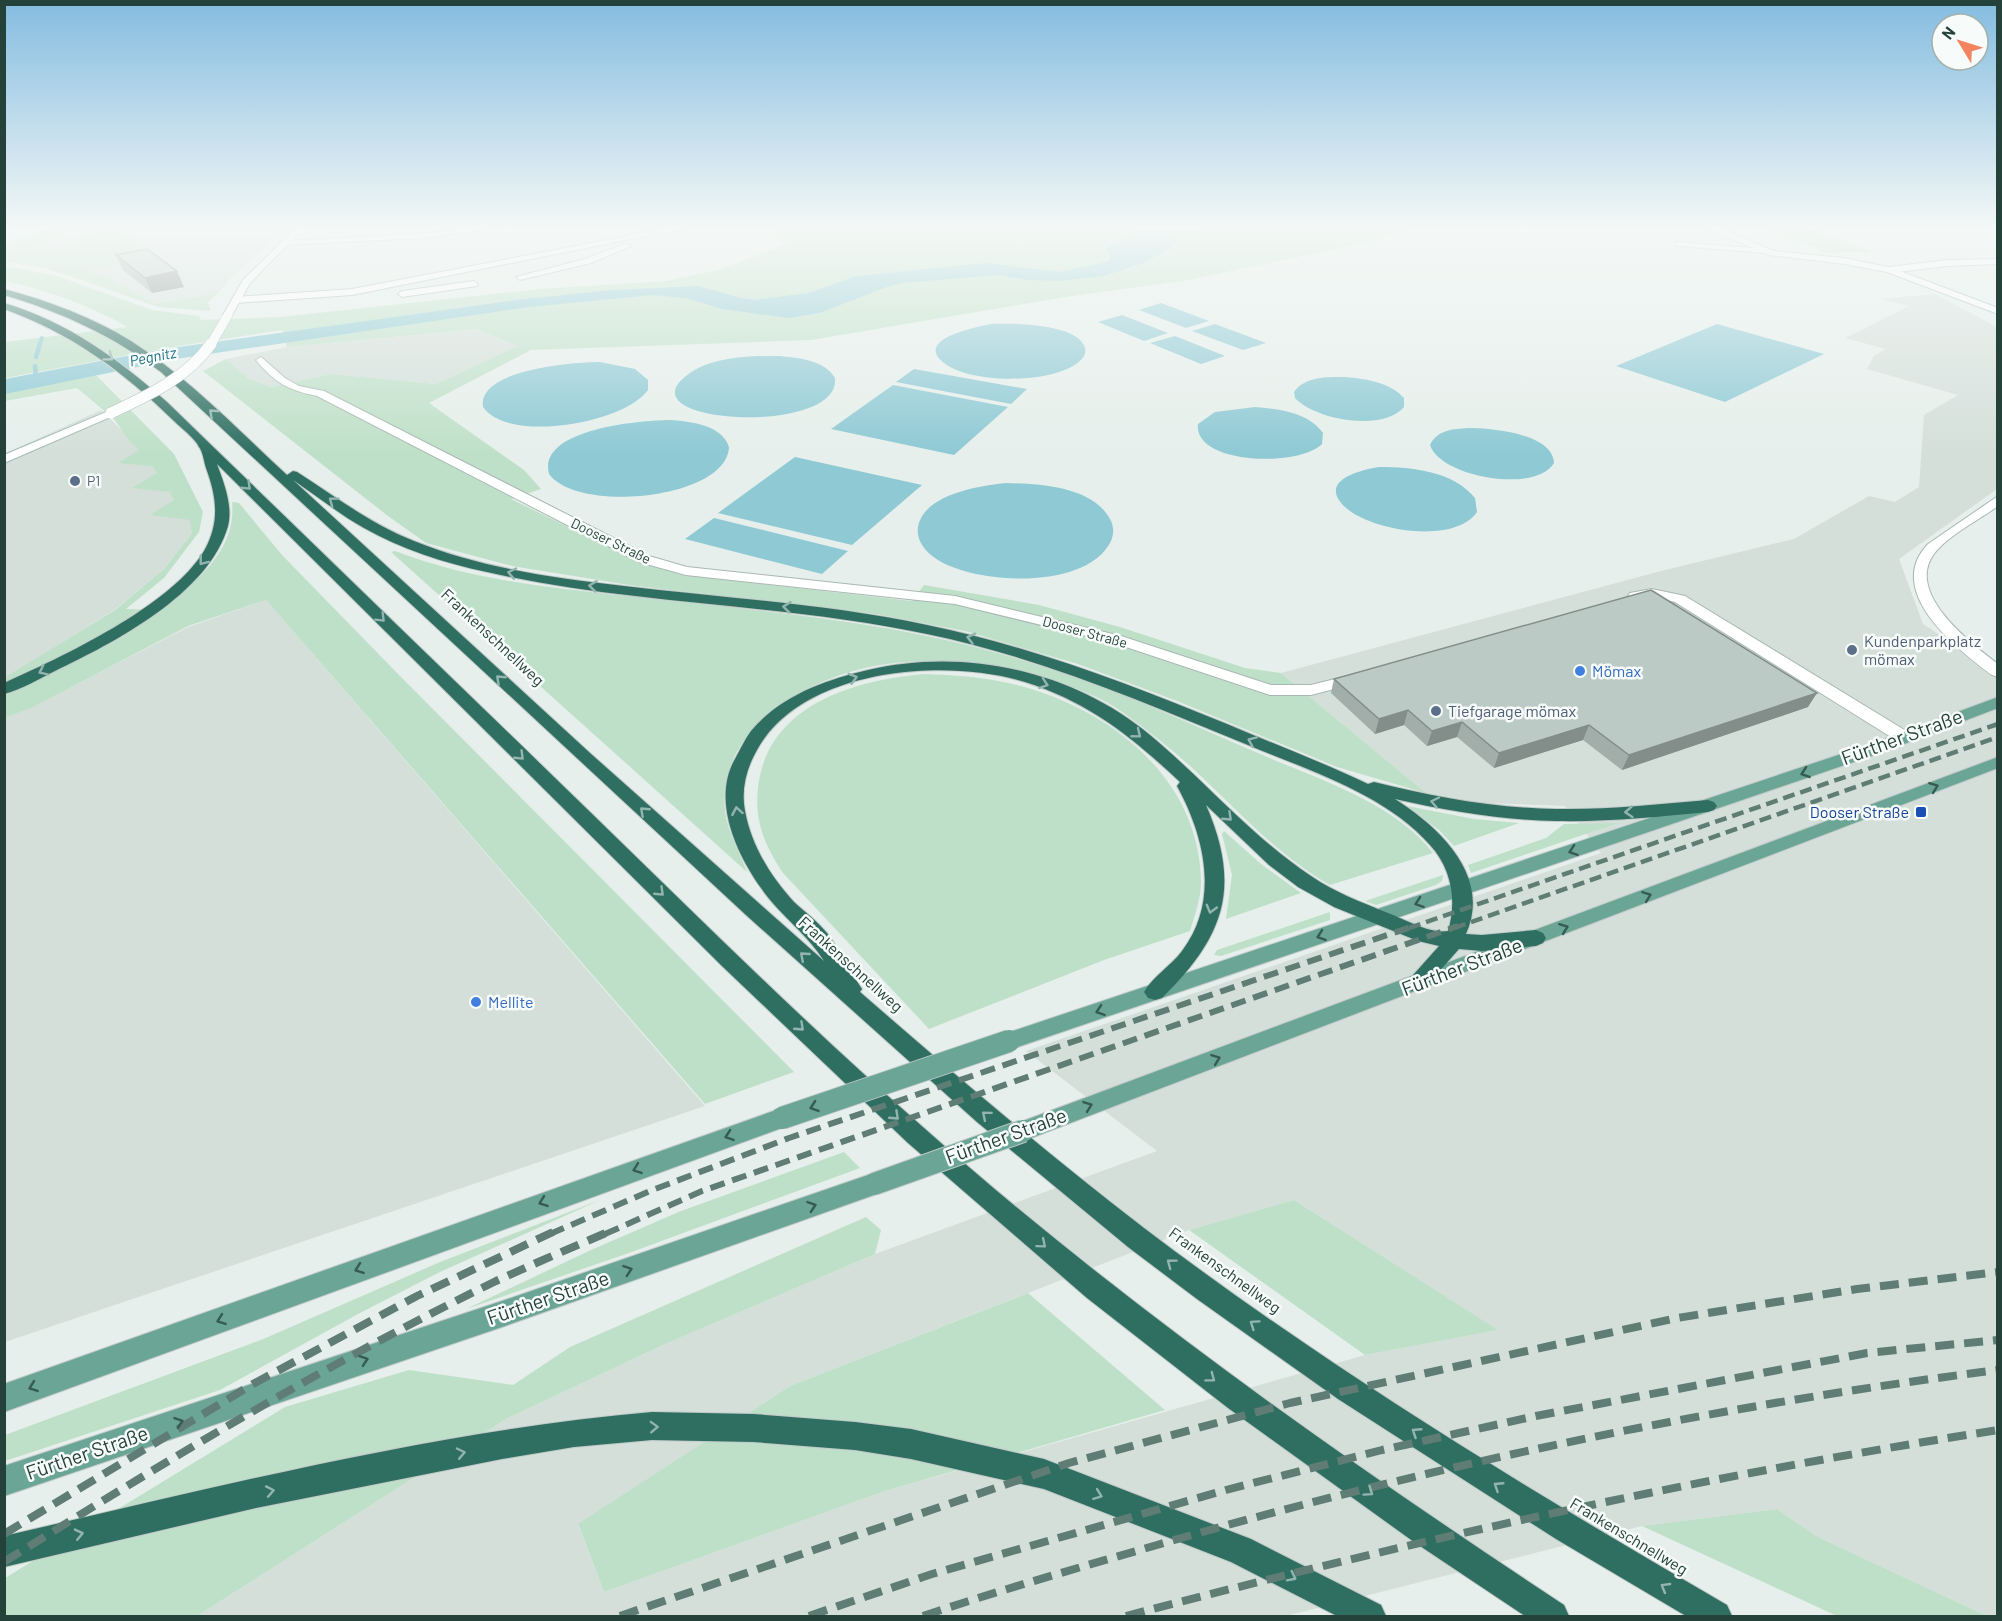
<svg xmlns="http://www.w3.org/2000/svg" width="2002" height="1621" font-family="Barlow,sans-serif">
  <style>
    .built { fill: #d4dfda; fill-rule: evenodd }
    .green { fill: #bfe0c8 }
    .water { fill: #8ec9d4 }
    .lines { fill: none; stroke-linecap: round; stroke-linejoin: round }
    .stream-far1 { stroke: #8ec9d4; stroke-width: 4 }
    .stream { stroke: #8ec9d4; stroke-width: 4.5 }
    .street-casing { stroke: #a8b8b2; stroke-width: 2 }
    .secondary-casing { stroke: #a4bbb3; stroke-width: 2 }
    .primary-casing { stroke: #c2cac8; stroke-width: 2 }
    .highway-casing { stroke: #c2cac8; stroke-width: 2 }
    .street { fill: #fff; fill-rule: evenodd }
    .secondary { fill: #fff; fill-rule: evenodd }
    .primary { fill: #6aa596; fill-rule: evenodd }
    .highway { fill: #2f6f62; fill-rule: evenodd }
    .rail-far2 { stroke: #5f7d75; stroke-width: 4.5; stroke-dasharray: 12 6; stroke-linecap: butt }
    .rail-far1 { stroke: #5f7d75; stroke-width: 6; stroke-dasharray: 15 8; stroke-linecap: butt }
    .rail { stroke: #5f7d75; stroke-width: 8; stroke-dasharray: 19 10; stroke-linecap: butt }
    .secondary-bridge-far1-casing { stroke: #a4bbb3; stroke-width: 10; stroke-linecap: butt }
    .secondary-bridge-casing { stroke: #a4bbb3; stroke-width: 12; stroke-linecap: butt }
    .primary-bridge-casing { stroke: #c2cac8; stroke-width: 24; stroke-linecap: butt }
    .secondary-bridge-far1 { stroke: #fff; stroke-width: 9 }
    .secondary-bridge { stroke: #fff; stroke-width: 11 }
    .primary-bridge { stroke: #6aa596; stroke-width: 22 }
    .wall { fill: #a1aea9 }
    .shaded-wall { fill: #838d89 }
    .building { fill: #bbcac4; stroke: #838d89; stroke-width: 1.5 }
    .oneway { stroke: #93b5ae }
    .oneway2 { stroke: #365b51 }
    .service-dot { fill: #5c6f8a; stroke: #f7fbf9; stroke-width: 2 }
    .shop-dot { fill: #3f7fe0; stroke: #f7fbf9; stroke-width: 2 }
    .transit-dot { fill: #1a4fb4; stroke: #f7fbf9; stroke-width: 2 }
    .labels { text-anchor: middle; stroke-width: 5; stroke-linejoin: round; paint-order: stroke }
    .far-service-label { font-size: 14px; fill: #4e5e75; stroke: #f7fbf9; text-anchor: start }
    .far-street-label { font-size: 14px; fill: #24423a; stroke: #f7fbf9 }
    .far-water-label { font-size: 15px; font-style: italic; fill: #1c6f80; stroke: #f7fbf9 }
    .street-label { font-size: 16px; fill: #24423a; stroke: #f7fbf9 }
    .service-label { font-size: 16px; fill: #4e5e75; stroke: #f7fbf9; text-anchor: start }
    .shop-label { font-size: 16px; fill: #366cbe; stroke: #f7fbf9; text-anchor: start }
    .transit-label { font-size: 16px; fill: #164399; stroke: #f7fbf9; text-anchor: end }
    .near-street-label { font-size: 20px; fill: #24423a; stroke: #f7fbf9 }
  </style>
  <rect width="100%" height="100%" fill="#e6efeb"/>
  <path class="built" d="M76,227H107L55,250L28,247Z
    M119,227H287L229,280L218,293L156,304L89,270L158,256Z
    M1935,294L1997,327V489L1899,559L1923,624L1997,673V1616H1987L1818,1537L1777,1509L1642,1526L1286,1616H197L506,1419L663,1345L875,1254L1157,1151L1026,1051L1601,853L1565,806L1487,803L1426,793L1281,673L1661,571L1794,539L1869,496L1895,502L1919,487L1924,415L1958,395L1867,369L1874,356L1886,349L1845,338L1909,306L1880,299ZM1294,1200L1497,1330L1365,1355L882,1492L604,1592L578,1525L790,1386L1189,1230Z
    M477,329L519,346L436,384L331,374L271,387L249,379L226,359L287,347Z
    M101,410L190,497L192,533L163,570L114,610L4,679V454Z
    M266,600L705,1106L5,1342V718L32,707L188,627Z"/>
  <path class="green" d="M56,227H76L30,247L55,250L107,227H119L159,256L90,270L156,304L218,293L208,302L211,311L158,307L76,278L39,267L5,262L4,244Z
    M783,227H1415L1378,240L1189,280L1065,297L811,340L531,350L429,403L524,470L541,489L511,499L632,558L682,575L912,601L924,585L1039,605L1120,627L1245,668L1281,673L1426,793L1337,767L1177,701L1078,664L965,631L875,614L629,585L512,566L426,543L388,516L203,371L226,359L249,379L271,387L331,374L436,384L518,346L477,329L287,347L282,330L166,348L5,378V342L128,327C90,306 48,290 5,281L4,266L54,275L152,310L199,316L201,320L280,317L540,289L666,281L718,270L787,244L775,236Z
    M1769,227H1804L1872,252L1824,253L1815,247L1779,236Z
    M96,375L174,454L203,512L199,532L164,578L126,609C137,609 154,611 164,607C170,604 177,597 182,592C210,569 236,541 232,502L239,503L282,555L400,676L794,1072L705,1104L266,600L188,626L33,707L5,718L4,678L115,610L164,569L192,533L190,520L150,515L174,500L170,492L132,488L157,473L152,466L118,463L139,450L130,442L114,419L77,388L5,401V393Z
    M395,551C468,579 539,586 616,595C701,604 788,612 873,626C941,637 1009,654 1075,677C1137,699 1197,727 1258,753C1315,778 1394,802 1433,853L1330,885C1275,854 1235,807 1189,765C1169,747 1147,730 1125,714C1103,697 1073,687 1047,679C957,652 851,650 773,711C738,737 715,780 728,825C733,841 741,856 747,872L391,552Z
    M925,674C947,675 970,676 993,680C1094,697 1200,770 1201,882C1201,898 1195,915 1190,931L1104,960L929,1029L783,873C765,846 754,821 758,788C767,705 854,680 925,674Z
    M1407,806L1474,819L1519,823L1454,846L1440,831Z
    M1618,823L1471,873L1468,865L1546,838L1564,824Z
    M1224,831L1261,864L1301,893L1226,919L1232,875L1222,834Z
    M1443,875L1442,881L1436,885L1376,905L1365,901Z
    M1330,912V920L1221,956L1214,955L1217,950Z
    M844,1152L860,1168L629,1253L466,1309L591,1250L681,1211Z
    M600,1200L440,1272L358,1314L220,1390L5,1461V1435L261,1340L440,1262Z
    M1294,1200L1498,1330L1365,1355L1189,1230Z
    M866,1217L881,1230L875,1254L663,1345L506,1419L197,1616H5V1578L285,1407L409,1370L513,1385L570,1347Z
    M1028,1293L1165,1410L882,1492L604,1592L578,1524L790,1386Z
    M1777,1509L1818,1537L1987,1616H1837L1642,1526Z"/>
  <path class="water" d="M1147,227H1227L1177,234L1174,237L1176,242L1172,247L1143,263L1104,276L1060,281L1027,280L999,275L902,283L887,287L819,313L789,318L722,309L686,298L652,295L529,307L182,358L5,394V379L164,349L525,299L613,290L698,286L741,298L755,300L809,293L856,276L987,263L1059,272L1107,262L1111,258L1106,248Z
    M1161,303L1209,321L1186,328L1139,310Z
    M1122,315L1168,333L1144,341L1098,322Z
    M991,324C1010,323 1079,323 1085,348C1087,356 1080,362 1073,366C1044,383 972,384 944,363C913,339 977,327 991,324Z
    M1215,324L1266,343L1243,350L1192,331Z
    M1717,324L1824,354L1725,402L1616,366Z
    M1175,336L1225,356L1201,364L1150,343Z
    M780,356C798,358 825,360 835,378C842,436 624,425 686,376C711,356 750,356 780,356Z
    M600,362L635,369L648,380V390C625,423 509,444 483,407C477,369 576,362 600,362Z
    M914,369L1027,389L1011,404L896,382Z
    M1346,377C1365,379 1390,382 1404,398V407C1383,432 1315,420 1295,398L1294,392C1305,376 1328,377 1346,377Z
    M893,385L1008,407L954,455L831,429Z
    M1255,407C1279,409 1308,412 1323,433L1322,444C1298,468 1193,464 1198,424L1215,412Z
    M672,420C692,422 722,425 729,447C727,499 578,514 549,474C537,428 644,420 672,420Z
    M1468,428C1490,428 1553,433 1554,463C1536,494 1440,477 1430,445C1437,430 1453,429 1468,428Z
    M795,457L922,485L852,545L718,513Z
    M1379,467C1412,467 1453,471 1475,498L1477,512C1455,545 1369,531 1344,506C1318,480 1361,470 1379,467Z
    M1006,483C1039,484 1092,486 1110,519C1114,526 1114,534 1111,541C1087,591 973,585 935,558C925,551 916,540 918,527C924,494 979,486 1006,483Z
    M714,518L848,551L822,574L685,539Z"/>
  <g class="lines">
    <path class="stream-far1" d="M39,346L42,338"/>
    <path class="stream" d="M36,357L40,344
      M35,366L36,378"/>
    <g class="street-casing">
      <path id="street" d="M483,227L489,229L422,238L283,245L279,243L283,241L422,234Z
        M675,227H691L352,295L236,303L231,300L236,297L352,289Z
        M1676,242L1766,249L1770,251L1766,253L1679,246H1676Z
        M624,244L631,246L591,263L520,280L516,277L585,259Z
        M1998,259V264L1947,266L1889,273L1885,270L1889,267L1947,260Z
        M474,281L478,284L477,286L402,297L398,294L402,291Z
        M261,357L285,378L299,386L324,391L649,556L687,567L955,596L1121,636L1271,685H1311L1355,674L1363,679L1361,682L1311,695H1270L1111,642L955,604L686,575L639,562L317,396C288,390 275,383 256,360Z
        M1998,496V506C1979,520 1947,536 1934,554C1905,593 1970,643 1998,664V677L1992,675C1957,649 1883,591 1928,544Z
        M1652,589L1685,596L1911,734L1913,738L1911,742H1899L1675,602L1652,597L1635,600L1628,596L1630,593Z"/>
    </g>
    <g class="secondary-casing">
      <path id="secondary" d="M297,227H305L250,283L231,317H225L223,315L243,280Z
        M1705,227H1716L1774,251L1844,258L1892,268L1998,308V314L1887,272L1844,264L1769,255Z
        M111,410L117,413L115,415L4,463V455Z"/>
    </g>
    <g class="primary-casing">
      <path id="primary" d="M1998,697V708L1883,752L1009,1050L1001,1047L998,1041L1001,1035L1871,744Z
        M1998,757V768L1031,1138L1023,1141L1015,1138L1011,1131L1015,1124Z
        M782,1108L790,1111L794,1118L790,1125L4,1412V1384Z
        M874,1173L883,1176L886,1184L883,1192L874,1195L502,1327L4,1496V1466L502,1301Z"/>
    </g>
    <g class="highway-casing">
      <path id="highway" d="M4,289C49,301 92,317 131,341C188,377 237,429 287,475L293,471L297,472C336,497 371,524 414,541C481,568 553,578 624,586C725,598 827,604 927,625C1030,646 1129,684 1227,724C1274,744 1322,762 1368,784L1374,782C1434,797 1494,808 1556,809C1607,810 1658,804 1708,800L1714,802L1717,806L1714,810L1708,812C1657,817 1606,822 1556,821C1501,820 1448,811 1395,799C1439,827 1492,876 1466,934L1482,935L1536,930L1543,933L1546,938L1543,943L1536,946L1482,951L1459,949L1423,990L1416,992L1409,990L1405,984L1439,946L1418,941L1334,907L1298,887L1269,865L1206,805C1242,888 1224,937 1162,998L1155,1000L1148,998L1144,992C1153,976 1171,966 1182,951C1220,901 1205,837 1177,786L1180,782C1133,738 1089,702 1025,682C945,657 802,668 757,750C746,769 741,790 745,811C751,845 771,877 794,902C805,912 817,921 827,933C839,949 848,967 858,983L862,989L860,992C953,1073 1046,1153 1144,1228C1328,1368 1527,1489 1727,1605L1732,1616H1686L1556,1539L1338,1399L1197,1299L1128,1247L977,1122L746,915L161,372C113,336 62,312 4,295ZM293,480C317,496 339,514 364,528C401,549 444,563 487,572C632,605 782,603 927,634C1039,657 1143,702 1248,745C1310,771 1385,794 1430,845C1452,869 1457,901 1448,931C1430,934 1406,920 1388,913C1361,902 1334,892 1311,876C1252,837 1204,780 1150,735C1073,671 965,647 868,670C825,680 780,696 751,731C745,739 740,750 735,759C709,804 742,866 771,901C789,922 810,938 824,961L590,753Z
        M4,303C68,322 118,359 167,402C307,538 447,673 587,809C698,917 808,1026 924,1128C1124,1305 1342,1458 1564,1605L1569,1616H1525L1414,1542L1228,1408L1087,1298L908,1143L723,967L217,464C224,483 233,506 228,526C209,594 113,643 55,671C39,679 22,689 4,694V683C62,657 171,606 204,551C220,523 217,498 206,468C204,462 203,452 199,447C195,438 181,428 174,421C124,372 71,333 4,309Z
        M652,1412L753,1414L855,1422L911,1429L1044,1459L1251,1539L1381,1605L1386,1616H1337L1231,1562L1044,1489L911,1459L855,1450L753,1442L652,1440L574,1447L502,1459L256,1508L4,1567V1536C218,1487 433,1431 652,1412Z"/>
    </g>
    <use href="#street" class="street"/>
    <use href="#secondary" class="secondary"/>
    <use href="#primary" class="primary"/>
    <use href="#highway" class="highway"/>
    <path class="rail-far2" d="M1409,928L1998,724
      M1454,928L1998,737"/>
    <path class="rail-far1" d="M550,1234L650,1191L789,1138L1414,926
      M605,1234L702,1191L1458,926"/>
    <path class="rail" d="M4,1534L253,1384L417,1296L553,1232
      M4,1562C164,1462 326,1364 496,1281C533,1264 571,1248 608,1232
      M620,1616L1069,1463L1290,1403L1677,1318L1857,1289L1998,1272
      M809,1616L932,1574L1226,1490L1382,1450L1536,1416L1867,1353L1998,1340
      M923,1616C1000,1590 1078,1568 1157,1545C1433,1465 1713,1406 1998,1370
      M1126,1616C1414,1540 1704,1476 1998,1430"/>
    <g class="secondary-bridge-far1-casing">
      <path id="secondary-bridge-far1" d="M210,346L228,315"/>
    </g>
    <g class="secondary-bridge-casing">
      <path id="secondary-bridge" d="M111,413C147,396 187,378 211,344"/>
    </g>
    <g class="primary-bridge-casing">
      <path id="primary-bridge" d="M782,1118L1009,1041
        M874,1184L1023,1131"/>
    </g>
    <use href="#secondary-bridge-far1" class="secondary-bridge-far1"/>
    <use href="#secondary-bridge" class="secondary-bridge"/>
    <use href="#primary-bridge" class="primary-bridge"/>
  </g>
  <path class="wall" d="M116,255L184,287L152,293L123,270Z
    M1334,679L1808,707L1622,770L1583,740L1494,768L1457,737L1427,746L1404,725L1375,734L1331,693Z"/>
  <path class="shaded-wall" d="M177,271L184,287L152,293L145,278Z
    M1817,693L1808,707L1622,770L1629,755Z
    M1408,710L1404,725L1375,734L1379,719Z
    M1462,722L1457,737L1427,746L1432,731Z
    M1589,725L1583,740L1494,768L1499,753Z"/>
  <path class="building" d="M147,249L177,271L145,278L116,255Z
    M1651,590L1817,693L1629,755L1589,725L1499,753L1462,722L1432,731L1408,710L1379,719L1334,679Z"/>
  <defs><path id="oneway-chevron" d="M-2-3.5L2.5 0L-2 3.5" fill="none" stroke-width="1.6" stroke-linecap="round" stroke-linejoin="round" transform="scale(1.5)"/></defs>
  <g class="oneway">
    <use href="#oneway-chevron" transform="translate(109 357) rotate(37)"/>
    <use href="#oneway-chevron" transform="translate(213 413) rotate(-138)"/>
    <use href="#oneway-chevron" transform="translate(247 486) rotate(44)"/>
    <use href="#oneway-chevron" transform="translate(333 501) rotate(-143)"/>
    <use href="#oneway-chevron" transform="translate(203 561) rotate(128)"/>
    <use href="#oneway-chevron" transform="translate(512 573) rotate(-168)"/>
    <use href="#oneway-chevron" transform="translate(593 586) rotate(-173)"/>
    <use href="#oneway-chevron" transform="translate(787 607) rotate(-174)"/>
    <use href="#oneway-chevron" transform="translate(381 618) rotate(45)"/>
    <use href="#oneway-chevron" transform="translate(971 638) rotate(-166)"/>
    <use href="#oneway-chevron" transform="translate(43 671) rotate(154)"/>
    <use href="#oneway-chevron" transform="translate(853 678) rotate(-16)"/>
    <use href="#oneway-chevron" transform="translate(500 679) rotate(-137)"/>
    <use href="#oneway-chevron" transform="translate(1044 684) rotate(19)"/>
    <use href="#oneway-chevron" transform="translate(1137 734) rotate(39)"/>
    <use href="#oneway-chevron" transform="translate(1252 741) rotate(-157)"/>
    <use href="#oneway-chevron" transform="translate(520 756) rotate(44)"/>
    <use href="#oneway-chevron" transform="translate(1435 802) rotate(-168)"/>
    <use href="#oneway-chevron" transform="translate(644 811) rotate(-137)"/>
    <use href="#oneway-chevron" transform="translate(737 811) rotate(-100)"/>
    <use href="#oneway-chevron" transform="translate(1629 812) rotate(176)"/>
    <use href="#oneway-chevron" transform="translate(1228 817) rotate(43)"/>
    <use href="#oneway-chevron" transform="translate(660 892) rotate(44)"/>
    <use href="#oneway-chevron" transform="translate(1211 909) rotate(105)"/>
    <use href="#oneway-chevron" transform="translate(804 956) rotate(-139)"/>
    <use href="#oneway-chevron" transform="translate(800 1027) rotate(43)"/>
    <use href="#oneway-chevron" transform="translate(986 1115) rotate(-140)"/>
    <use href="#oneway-chevron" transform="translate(895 1116) rotate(43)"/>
    <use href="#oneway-chevron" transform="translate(1042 1244) rotate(40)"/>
    <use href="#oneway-chevron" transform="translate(1171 1263) rotate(-143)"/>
    <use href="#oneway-chevron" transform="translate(1254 1324) rotate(-145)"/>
    <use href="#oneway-chevron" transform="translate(1211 1378) rotate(37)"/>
    <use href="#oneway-chevron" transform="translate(654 1427) rotate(-2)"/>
    <use href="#oneway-chevron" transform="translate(1416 1432) rotate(-147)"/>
    <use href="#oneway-chevron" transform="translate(461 1453) rotate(-12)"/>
    <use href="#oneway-chevron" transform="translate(1498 1486) rotate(-147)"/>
    <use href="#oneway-chevron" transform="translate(270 1491) rotate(-11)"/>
    <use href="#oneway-chevron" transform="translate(1369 1492) rotate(35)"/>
    <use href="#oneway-chevron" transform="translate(1098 1495) rotate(21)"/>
    <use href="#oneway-chevron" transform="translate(79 1534) rotate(-13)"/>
    <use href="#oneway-chevron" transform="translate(1292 1577) rotate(27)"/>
    <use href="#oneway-chevron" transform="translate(1665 1587) rotate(-150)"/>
  </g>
  <g class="oneway2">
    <use href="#oneway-chevron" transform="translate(1805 773) rotate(161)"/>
    <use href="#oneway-chevron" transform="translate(1934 787) rotate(-21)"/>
    <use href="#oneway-chevron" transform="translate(1573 851) rotate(161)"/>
    <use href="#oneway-chevron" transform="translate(1647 896) rotate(-21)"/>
    <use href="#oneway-chevron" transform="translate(1419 903) rotate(161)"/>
    <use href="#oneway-chevron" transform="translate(1564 928) rotate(-21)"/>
    <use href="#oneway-chevron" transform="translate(1321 936) rotate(161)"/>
    <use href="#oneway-chevron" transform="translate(1100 1011) rotate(161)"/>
    <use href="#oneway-chevron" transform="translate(1216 1059) rotate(-21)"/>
    <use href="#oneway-chevron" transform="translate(1088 1106) rotate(-20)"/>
    <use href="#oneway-chevron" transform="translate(814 1107) rotate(161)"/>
    <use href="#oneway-chevron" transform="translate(729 1136) rotate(161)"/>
    <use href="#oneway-chevron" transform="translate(637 1169) rotate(160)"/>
    <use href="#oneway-chevron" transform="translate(543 1202) rotate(160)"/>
    <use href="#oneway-chevron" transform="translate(812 1206) rotate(-19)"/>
    <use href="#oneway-chevron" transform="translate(359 1269) rotate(160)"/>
    <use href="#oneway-chevron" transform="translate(628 1270) rotate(-19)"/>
    <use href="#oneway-chevron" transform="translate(221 1320) rotate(160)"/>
    <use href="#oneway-chevron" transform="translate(364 1360) rotate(-19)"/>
    <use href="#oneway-chevron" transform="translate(33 1387) rotate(160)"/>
    <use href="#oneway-chevron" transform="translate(179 1422) rotate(-19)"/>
  </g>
  <linearGradient id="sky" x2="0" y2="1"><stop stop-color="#84bce0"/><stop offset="0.5" stop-color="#f4f8f6"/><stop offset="1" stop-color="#f4f8f6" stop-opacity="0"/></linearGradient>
  <rect width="2002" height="454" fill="url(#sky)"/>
  <g class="service-dot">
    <circle cx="75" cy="481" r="6"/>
    <circle cx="1852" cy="650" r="6"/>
    <circle cx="1436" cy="711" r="6"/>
  </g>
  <g class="shop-dot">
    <circle cx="1580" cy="671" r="6"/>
    <circle cx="476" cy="1002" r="6"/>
  </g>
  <rect class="transit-dot" x="1915" y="806" width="12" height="12" rx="3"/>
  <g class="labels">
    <g class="far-service-label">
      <text x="87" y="486">P1</text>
    </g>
    <g class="far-street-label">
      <text transform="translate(611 541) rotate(26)" y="5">Dooser Straße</text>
      <text transform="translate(1085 632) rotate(15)" y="5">Dooser Straße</text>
    </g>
    <g class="far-water-label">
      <text transform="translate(153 357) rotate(-11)" y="5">Pegnitz</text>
    </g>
    <g class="street-label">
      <text transform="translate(493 637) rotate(43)" y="6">Frankenschnellweg</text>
      <text transform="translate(851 964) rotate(42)" y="6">Frankenschnellweg</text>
      <text transform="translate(1225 1270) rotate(36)" y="6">Frankenschnellweg</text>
      <text transform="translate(1629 1536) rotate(31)" y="6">Frankenschnellweg</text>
    </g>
    <g class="service-label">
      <text x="1864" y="647">Kundenparkplatz<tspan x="1864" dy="18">mömax</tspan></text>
      <text x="1448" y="717">Tiefgarage mömax</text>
    </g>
    <g class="shop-label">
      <text x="1592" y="677">Mömax</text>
      <text x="488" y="1008">Mellite</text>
    </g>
    <g class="transit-label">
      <text x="1909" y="818">Dooser Straße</text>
    </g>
    <g class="near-street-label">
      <text transform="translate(1902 737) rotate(-20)" y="7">Fürther Straße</text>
      <text transform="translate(1462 967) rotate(-21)" y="7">Fürther Straße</text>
      <text transform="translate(1006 1136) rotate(-20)" y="7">Fürther Straße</text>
      <text transform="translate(548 1298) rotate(-19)" y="7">Fürther Straße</text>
      <text transform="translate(87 1453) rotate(-19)" y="7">Fürther Straße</text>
    </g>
  </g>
  <rect width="2002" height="1621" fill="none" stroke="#24423a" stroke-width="12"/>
  <g transform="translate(1960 42) rotate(308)"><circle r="28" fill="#f7fbf9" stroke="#a3b1ad" stroke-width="1.5"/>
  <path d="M0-4.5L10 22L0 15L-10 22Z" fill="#f4845f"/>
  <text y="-9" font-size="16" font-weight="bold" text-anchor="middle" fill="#24423a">N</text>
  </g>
</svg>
